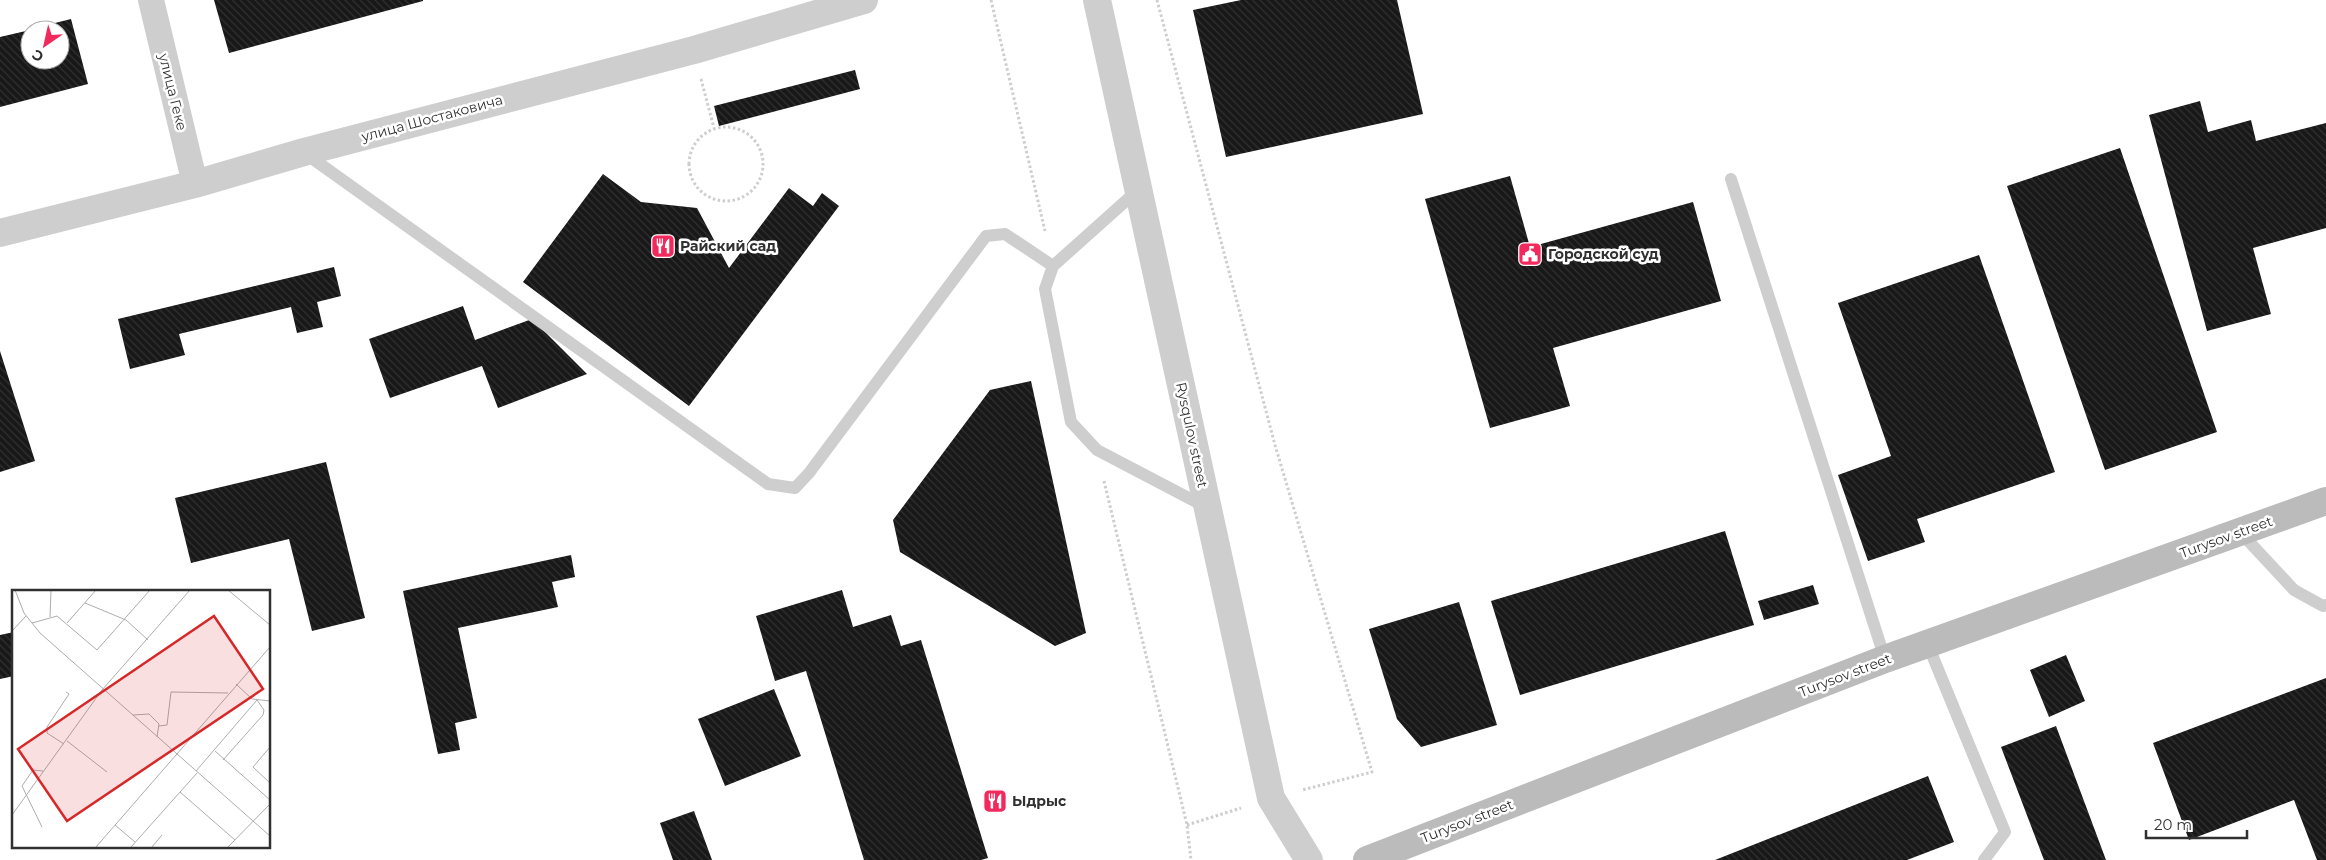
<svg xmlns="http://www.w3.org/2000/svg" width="2326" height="860" font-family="Montserrat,sans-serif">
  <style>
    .building { fill: url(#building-back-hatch) }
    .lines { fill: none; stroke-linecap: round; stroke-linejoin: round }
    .path { stroke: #cecece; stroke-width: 3; stroke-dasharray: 2.5 2.5; stroke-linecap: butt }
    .service { stroke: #cecece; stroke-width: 12 }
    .minor { stroke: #cecece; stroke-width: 26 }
    .tertiary { stroke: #cecece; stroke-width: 28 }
    .secondary { stroke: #bbb; stroke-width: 28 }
    .labels { text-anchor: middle; stroke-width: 5; stroke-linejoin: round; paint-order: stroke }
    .street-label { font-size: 14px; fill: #313131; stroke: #fff }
    .poi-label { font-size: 14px; font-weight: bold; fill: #313131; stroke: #fff; text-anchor: start }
    .inset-road { fill: none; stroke: #adadad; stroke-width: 1 }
    .view { fill: #d62828; fill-opacity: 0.15; stroke: #d62828; stroke-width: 2.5 }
    .inset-edge { fill: none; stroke: #313131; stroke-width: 2.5 }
  </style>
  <defs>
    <pattern id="building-back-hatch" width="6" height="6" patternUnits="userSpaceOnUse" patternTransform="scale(1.25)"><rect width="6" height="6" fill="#181818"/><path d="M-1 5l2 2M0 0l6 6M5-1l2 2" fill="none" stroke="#313131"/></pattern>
  </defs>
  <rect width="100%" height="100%" fill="#fff"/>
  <path class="building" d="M214,0H423V1L229,53Z
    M1241,0H1397L1423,114L1226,157L1193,10Z
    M71,19L88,84L0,107V37L30,30V60H60V30L31,29Z
    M855,70L860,89L719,126L714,106Z
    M2200,101L2208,132L2251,120L2256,141L2326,123V228L2253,248L2271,314L2207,331L2149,115Z
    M2120,148L2217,432L2105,470L2007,186Z
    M603,174L641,202L697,208L729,268L789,188L813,206L822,193L839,206L689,406L523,282Z
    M1510,176L1530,247L1693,202L1721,301L1553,348L1570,406L1490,428L1425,199Z
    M1979,255L2055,472L1917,519L1925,542L1868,561L1838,475L1891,456L1838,303Z
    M334,267L341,296L317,302L323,327L297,333L291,307L179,334L185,355L130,369L118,319Z
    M463,306L475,340L532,319L587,374L498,408L482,366L390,398L369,339Z
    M0,351L35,461L0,472Z
    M1031,381L1086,633L1055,646L900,552L893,520L990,390Z
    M326,462L365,618L312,631L289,539L191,563L175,498Z
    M1725,531L1754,625L1520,695L1491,601Z
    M571,555L575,577L552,582L558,607L458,628L477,718L455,723L460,750L438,754L403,591Z
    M1813,585L1819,604L1764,620L1758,601Z
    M842,590L853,627L891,615L901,646L921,640L988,858L981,860H864L806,671L775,681L756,616Z
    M1459,602L1497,725L1421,747L1397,719L1369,629Z
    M14,632V676L0,679V635Z
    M2066,655L2085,701L2049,717L2030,670Z
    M2326,678V860H2317L2294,800L2189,840L2153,743Z
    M774,689L801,756L725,786L698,719Z
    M2056,726L2106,860H2044L2001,747Z
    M1928,776L1954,842L1907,860H1715Z
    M694,811L712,860H673L660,823Z"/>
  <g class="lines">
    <path class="path" d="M991,0L1045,231
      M1157,0L1275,445L1372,772L1302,790
      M701,79L714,128
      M689 164a37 37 0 1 1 74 0a37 37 0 1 1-74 0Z
      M1104,481L1187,825L1191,860
      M1187,825L1241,808"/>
    <path class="service" d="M306,154L768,484L795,488L809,473L986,236L1005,234L1053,266
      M1731,179L1885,659
      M1138,190L1053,266L1045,289L1071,422L1097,450L1206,507
      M2240,532L2294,590L2323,606L2326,605
      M1928,645L2005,832L1984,860"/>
    <path class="minor" d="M151,0L195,184"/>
    <path class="tertiary" d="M1097,0L1271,798L1309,860
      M0,233L195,184L304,152L694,50L864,0"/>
    <path class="secondary" d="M1367,860L1885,659L2326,501"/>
  </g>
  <defs>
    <g id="restaurant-square" transform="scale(1.25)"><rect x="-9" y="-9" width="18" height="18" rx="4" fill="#f2295c" stroke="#fff"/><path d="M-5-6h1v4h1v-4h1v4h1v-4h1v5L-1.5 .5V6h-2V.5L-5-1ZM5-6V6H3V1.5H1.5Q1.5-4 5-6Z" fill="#fff"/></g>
    <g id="civic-square" transform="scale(1.25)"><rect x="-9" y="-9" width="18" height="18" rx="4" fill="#f2295c" stroke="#fff"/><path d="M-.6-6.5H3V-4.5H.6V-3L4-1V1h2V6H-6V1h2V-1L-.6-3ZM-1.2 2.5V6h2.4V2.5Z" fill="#fff"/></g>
  </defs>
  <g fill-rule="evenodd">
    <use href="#restaurant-square" x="663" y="246"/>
    <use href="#civic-square" x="1530" y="254"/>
    <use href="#restaurant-square" x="995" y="801"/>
  </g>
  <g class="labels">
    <g class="street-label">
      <text transform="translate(173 92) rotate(76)" y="5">улица Геке</text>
      <text transform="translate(432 118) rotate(-15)" y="5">улица Шостаковича</text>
      <text transform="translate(1192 435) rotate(78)" y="5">Rysqulov street</text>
      <text transform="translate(2226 537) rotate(-20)" y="5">Turysov street</text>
      <text transform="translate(1845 675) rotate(-21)" y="5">Turysov street</text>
      <text transform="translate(1467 821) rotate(-21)" y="5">Turysov street</text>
    </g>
    <g class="poi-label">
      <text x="680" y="251">Райский сад</text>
      <text x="1548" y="259">Городской суд</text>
      <text x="1012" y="806">Ыдрыс</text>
    </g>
  </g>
  <g transform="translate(12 590)">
    <rect width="258" height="258" fill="#fff"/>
    <path class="inset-road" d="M3,0L12,23L28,43L258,246M216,0L258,35M73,13L114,30L136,50M38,27L39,0M20,33L45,26L85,60L138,0M55,33L84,0M0,41L14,26M224,94L240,109L258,111M121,125L137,124L147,134L145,147M147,136L155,135L159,102L216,103M55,151L95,182M52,154L35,143V137L57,104L54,102M258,157L241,177L258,193M203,161L258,210M184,181L245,110L252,120L251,125L211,170M168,202L223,250M0,225L90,100L178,0M103,235L123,252M30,237L10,196L21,180L31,181M84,257L258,57M119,257L185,183M140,257L150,245M216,257L258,214"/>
    <path class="view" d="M202,26L251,99L55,231L6,159Z"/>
    <rect width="258" height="258" class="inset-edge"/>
  </g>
  <g transform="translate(45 45) rotate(214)"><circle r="24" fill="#ffffff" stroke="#adadad"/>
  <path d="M0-4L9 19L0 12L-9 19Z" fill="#f2295c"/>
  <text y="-8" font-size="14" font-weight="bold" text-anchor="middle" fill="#313131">С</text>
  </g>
  <path d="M2146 830v8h101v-8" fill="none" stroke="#313131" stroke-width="2.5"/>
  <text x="2154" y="830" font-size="15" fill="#313131" stroke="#ffffff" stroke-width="4" paint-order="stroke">20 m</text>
</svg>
